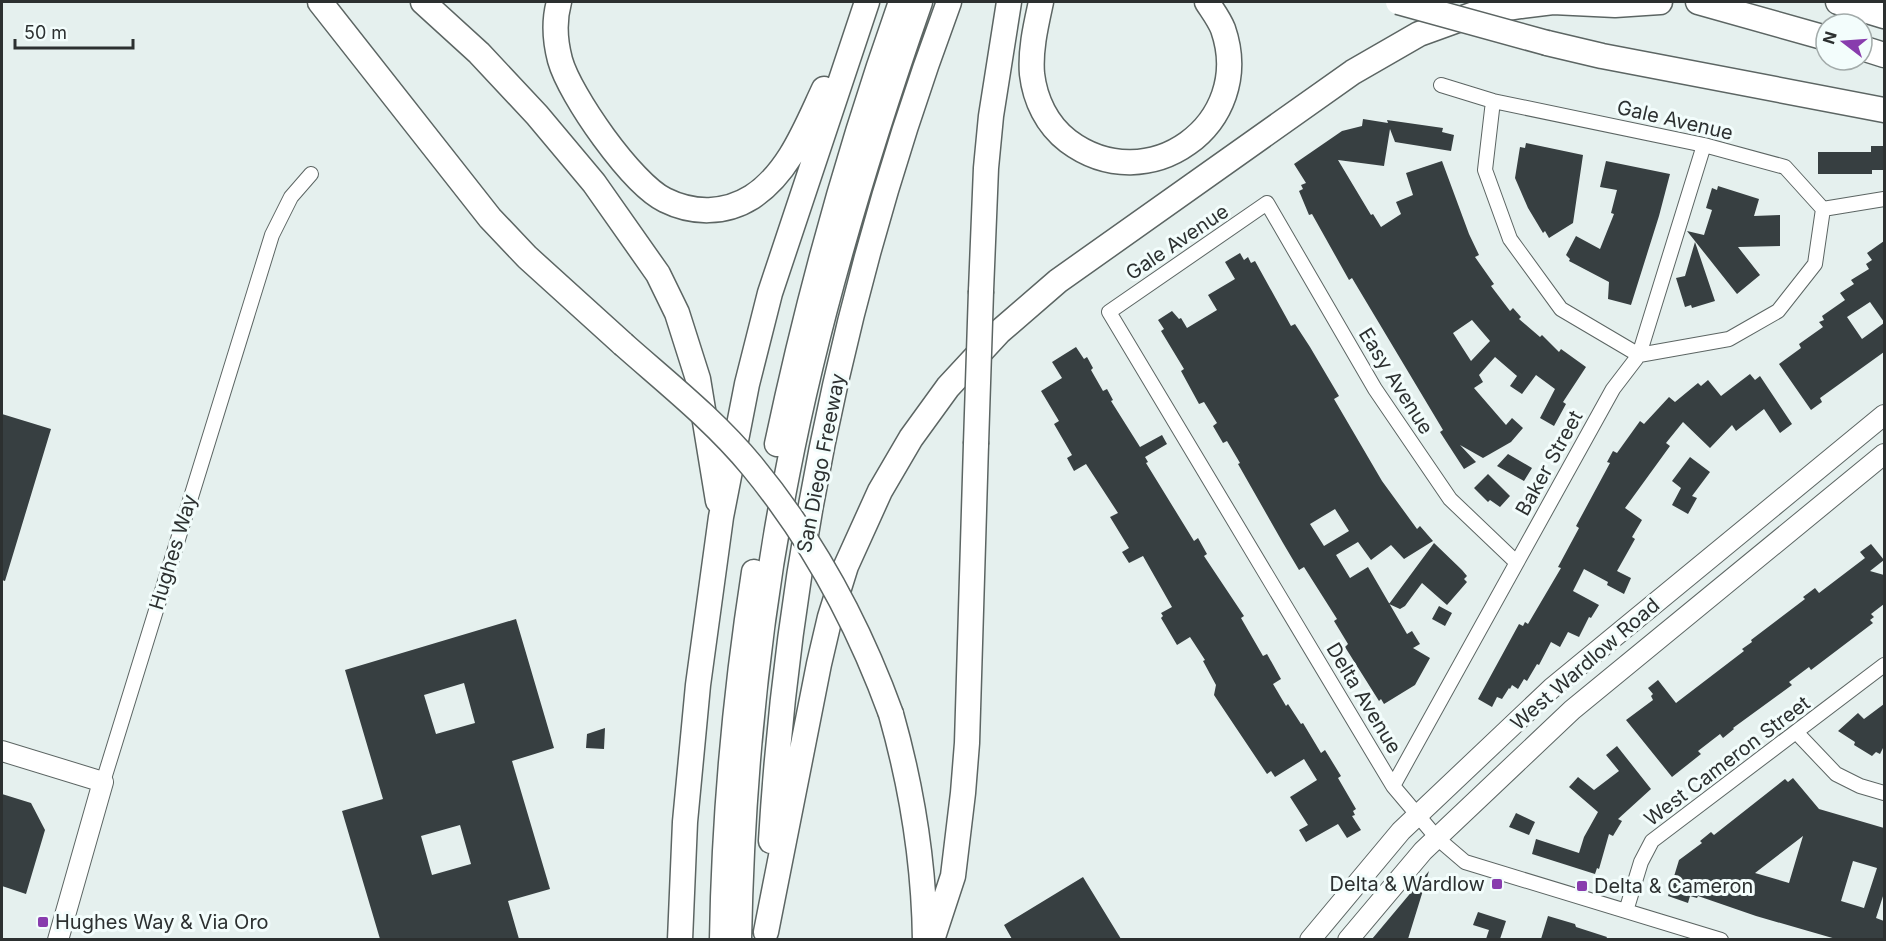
<svg xmlns="http://www.w3.org/2000/svg" width="1886" height="941" font-family="Inter,sans-serif">
  <style>
    .building { fill: #373f41; fill-rule: evenodd }
    .lines { fill: none; stroke-linecap: round; stroke-linejoin: round }
    .street-casing { stroke: #5c6563; stroke-width: 16 }
    .secondary-casing { stroke: #5c6563; stroke-width: 22 }
    .highway-casing { stroke: #5c6563; stroke-width: 27 }
    .street { stroke: #fff; stroke-width: 14 }
    .secondary { stroke: #fff; stroke-width: 20 }
    .highway { stroke: #fff; stroke-width: 24 }
    .highway-bridge-casing { stroke: #5c6563; stroke-width: 27; stroke-linecap: butt }
    .highway-bridge { stroke: #fff; stroke-width: 24 }
    .poi-dot { fill: #883cad; stroke: #f3fdfc; stroke-width: 2 }
    .labels { text-anchor: middle; stroke-width: 6; stroke-linejoin: round; paint-order: stroke }
    .street-label { font-size: 20px; fill: #2c3030; stroke: #f3fdfc }
    .poi-label { font-size: 20px; fill: #2c3030; stroke: #f3fdfc; text-anchor: start }
  </style>
  <rect width="100%" height="100%" fill="#e5f0ee"/>
  <path class="building" d="M1363,119L1388,123L1387,120L1443,128L1442,132L1454,135L1451,151L1395,142L1390,129L1384,166L1338,160L1371,215L1373,214L1381,227L1401,214L1396,202L1413,195L1406,173L1442,161L1469,234L1479,255L1475,257L1494,284L1491,286L1510,311L1513,308L1521,317L1519,319L1540,337L1542,335L1559,352L1561,349L1586,367L1563,402L1566,404L1554,426L1540,418L1555,389L1536,375L1522,394L1510,386L1517,376L1495,357L1479,375L1483,382L1474,388L1506,425L1512,418L1523,428L1511,442L1483,458L1460,445L1476,462L1464,469L1440,432L1443,430L1352,278L1349,280L1312,214L1309,215L1299,191L1303,189L1301,185L1306,183L1294,164L1342,131L1362,126ZM1472,320L1490,341L1471,361L1453,333Z
    M1526,143L1583,155L1573,223L1549,238L1545,231L1543,233L1528,208L1515,178L1520,147L1525,148Z
    M1871,146H1884V170H1872V174H1818V152H1871Z
    M1606,161L1670,174L1659,216L1631,305L1608,299L1609,282L1569,261L1570,259L1566,255L1576,236L1600,249L1614,214L1611,213L1617,190L1600,187Z
    M1718,186L1759,199L1754,216L1780,215V246L1738,247L1760,275L1737,294L1687,231L1704,235L1712,210L1706,208L1712,188L1717,190Z
    M1884,241V322L1870,302L1847,317L1862,339L1884,323V352L1820,398L1822,402L1811,410L1779,364L1801,348L1799,344L1823,327L1819,322L1824,320L1822,316L1845,300L1840,293L1854,284L1851,280L1869,269L1866,264L1872,260L1867,253Z
    M1695,242L1715,301L1692,308L1691,305L1685,307L1676,278L1685,276Z
    M1240,253L1244,260L1248,257L1251,263L1255,261L1291,326L1295,324L1310,347L1339,396L1334,399L1382,481L1417,529L1420,526L1433,541L1404,559L1391,545L1371,560L1358,542L1336,555L1350,578L1368,567L1407,634L1412,631L1420,644L1413,648L1430,658L1415,685L1384,704L1381,699L1379,701L1345,647L1348,644L1334,621L1337,619L1304,567L1299,570L1283,543L1238,464L1240,463L1227,441L1223,443L1213,426L1217,423L1204,402L1199,404L1181,371L1184,369L1161,331L1164,329L1158,320L1172,311L1179,319L1181,318L1187,328L1217,310L1208,295L1235,279L1225,262ZM1335,509L1349,531L1324,546L1310,524Z
    M1076,347L1084,359L1087,357L1093,368L1091,370L1103,391L1107,389L1113,400L1111,401L1140,447L1162,435L1167,444L1145,457L1148,462L1146,463L1194,541L1198,538L1207,554L1204,556L1244,616L1241,618L1263,656L1267,654L1281,679L1273,684L1286,706L1288,704L1301,724L1303,723L1321,753L1325,750L1341,776L1338,778L1356,809L1353,811L1355,815L1352,816L1361,830L1347,838L1338,824L1306,842L1299,830L1308,825L1290,797L1317,780L1304,759L1275,777L1271,771L1267,774L1214,695L1216,685L1203,661L1205,660L1190,637L1177,645L1161,618L1163,616L1161,613L1172,607L1143,556L1129,563L1122,552L1129,548L1110,517L1118,513L1086,464L1074,471L1067,458L1072,455L1054,424L1059,421L1041,391L1062,378L1052,362Z
    M1750,374L1755,380L1760,376L1792,424L1780,433L1764,409L1736,431L1732,425L1710,448L1683,422L1666,443L1670,446L1625,508L1642,520L1632,537L1635,539L1617,571L1631,578L1624,594L1607,585L1608,582L1584,569L1573,591L1599,605L1591,618L1589,617L1579,637L1568,632L1560,647L1551,642L1539,665L1537,664L1527,681L1524,679L1518,689L1512,685L1510,689L1509,688L1502,699L1497,697L1492,707L1478,699L1519,624L1523,626L1525,622L1528,624L1561,568L1558,567L1579,528L1576,526L1610,463L1607,462L1613,451L1617,453L1640,421L1644,424L1669,397L1675,402L1698,383L1701,386L1708,380L1721,396Z
    M2,414L51,429L5,581L2,580Z
    M1508,454L1532,468L1524,481L1497,466Z
    M1690,457L1710,472L1692,496L1697,498L1688,514L1672,505L1681,488L1672,481Z
    M1488,474L1510,496L1500,507L1490,500L1488,502L1474,488Z
    M1434,543L1462,570L1467,576L1464,579L1467,582L1447,605L1422,583L1405,606L1400,609L1389,604Z
    M1871,544L1884,560L1870,571L1884,575V604L1871,614L1874,617L1870,620L1873,623L1811,670L1809,667L1789,682L1792,685L1733,728L1734,729L1723,738L1720,734L1698,751L1701,754L1672,777L1626,720L1653,700L1651,696L1653,694L1648,688L1658,680L1676,703L1744,651L1742,649L1752,642L1751,640L1805,599L1803,597L1815,588L1819,593L1865,558L1860,552Z
    M1439,606L1452,613L1445,626L1432,619Z
    M516,619L554,748L512,761L550,889L508,901L519,939H380L342,811L383,799L345,670ZM464,683L475,723L436,734L424,695ZM460,825L471,864L432,875L421,836Z
    M1884,704V746L1880,754L1876,752L1872,756L1854,745L1855,742L1838,731L1858,713L1864,719Z
    M605,728L604,749L586,748L587,734Z
    M1617,746L1651,789L1618,819L1622,821L1613,836L1609,834L1599,869L1597,868L1595,874L1532,854L1536,839L1579,853L1584,837L1598,812L1569,787L1578,777L1594,790L1619,771L1606,755Z
    M1793,778L1819,809L1884,828V893L1876,918L1884,921V939H1836L1756,916L1698,896L1697,898L1690,896L1688,903L1668,896L1679,860L1702,843L1700,841L1711,832L1714,835L1785,779L1788,782ZM1803,836L1789,883L1755,873ZM1853,861L1877,868L1864,908L1841,901Z
    M2,794L31,803L45,830L26,894L2,886Z
    M1516,813L1535,822L1529,835L1509,827Z
    M1429,871L1408,939H1372Z
    M1083,877L1121,939H1012L1004,925Z
    M1478,912L1506,921L1500,939H1486L1489,930L1473,925Z
    M1548,916L1575,924L1576,927L1607,937L1606,939H1541Z"/>
  <g class="lines">
    <g class="street-casing">
      <path id="street" d="M1441,85L1493,101L1704,145L1785,167L1823,209
        M1493,101L1485,170L1510,239L1561,309L1639,355L1729,339L1778,311L1815,264L1823,209
        M1823,209L1884,199
        M1516,562L1450,499L1375,389L1267,203L1109,312L1393,786L1437,838L1465,862L1721,940
        M1797,733L1836,774L1860,786L1884,793
        M103,782L272,235L291,197L311,174
        M1393,786L1613,389L1639,355L1704,145
        M1626,911L1641,862L1652,841L1884,665"/>
    </g>
    <g class="secondary-casing">
      <path id="secondary" d="M2,751L103,782L58,940
        M1310,940L1401,831L1552,688L1884,415
        M1348,940L1423,851L1572,710L1884,454"/>
    </g>
    <g class="highway-casing">
      <path id="highway" d="M320,2L490,218L527,257L623,344
        M423,2L479,53L537,115L594,183L658,274L677,313L698,379L718,501
        M559,2C554,20 555,41 560,60C570,96 632,184 665,200C693,214 725,214 752,197C789,173 806,127 824,89
        M1041,2C1036,25 1030,50 1032,74C1035,100 1047,125 1068,141C1148,201 1256,124 1223,29C1219,19 1212,10 1207,2
        M1698,2L1826,38
        M1838,2L1884,16
        M1547,43L1602,56L1884,110
        M1862,48L1884,55
        M981,291L986,168L991,116L1009,2
        M777,444C809,293 850,146 901,2
        M891,714C912,788 924,863 925,940
        M771,841C788,554 849,271 949,2
        M766,932L819,664L830,617L846,566L880,491L911,438L948,387L999,332L1058,281L1353,72L1419,34L1477,13L1521,6L1553,2L1615,5L1660,2
        M680,940L685,822L698,685L721,517L747,384L770,293L867,2
        M722,940C724,816 735,694 754,572
        M739,940C742,784 757,628 787,475C818,314 866,156 920,2
        M932,940L953,876L963,793L967,743L976,444"/>
    </g>
    <use href="#street" class="street"/>
    <use href="#secondary" class="secondary"/>
    <use href="#highway" class="highway"/>
    <g class="highway-bridge-casing">
      <path id="highway-bridge" d="M1398,2L1547,43
        M623,344C667,383 714,420 752,466C813,540 858,623 891,714
        M976,444L981,291"/>
    </g>
    <use href="#highway-bridge" class="highway-bridge"/>
  </g>
  <g class="poi-dot">
    <rect x="1491" y="878" width="12" height="12" rx="3"/>
    <rect x="1576" y="880" width="12" height="12" rx="3"/>
    <rect x="37" y="916" width="12" height="12" rx="3"/>
  </g>
  <g class="labels">
    <g class="street-label">
      <text transform="translate(1675 120) rotate(13)" y="7">Gale Avenue</text>
      <text transform="translate(1177 242) rotate(-34)" y="7">Gale Avenue</text>
      <text transform="translate(1396 381) rotate(58)" y="7">Easy Avenue</text>
      <text transform="translate(821 463) rotate(-79)" y="7">San Diego Freeway</text>
      <text transform="translate(1549 463) rotate(-61)" y="7">Baker Street</text>
      <text transform="translate(173 552) rotate(-73)" y="7">Hughes Way</text>
      <text transform="translate(1585 664) rotate(-41)" y="7">West Wardlow Road</text>
      <text transform="translate(1364 698) rotate(59)" y="7">Delta Avenue</text>
      <text transform="translate(1727 761) rotate(-37)" y="7">West Cameron Street</text>
    </g>
    <g class="poi-label">
      <text x="1485" y="891" text-anchor="end">Delta &amp; Wardlow</text>
      <text x="1594" y="893">Delta &amp; Cameron</text>
      <text x="55" y="929">Hughes Way &amp; Via Oro</text>
    </g>
  </g>
  <rect width="1886" height="941" fill="none" stroke="#2c3030" stroke-width="6"/>
  <g transform="translate(1844 42) rotate(287)"><circle r="28" fill="#f3fdfc" stroke="#a3abaa" stroke-width="1.5"/>
  <path d="M0-4.5L10 22L0 15L-10 22Z" fill="#883cad"/>
  <text y="-9" font-size="16" font-weight="bold" text-anchor="middle" fill="#2c3030">N</text>
  </g>
  <path d="M15 39v9h118v-9" fill="none" stroke="#2c3030" stroke-width="3"/>
  <text x="24" y="39" font-size="18" fill="#2c3030" stroke="#f3fdfc" stroke-width="4.5" paint-order="stroke">50 m</text>
</svg>
